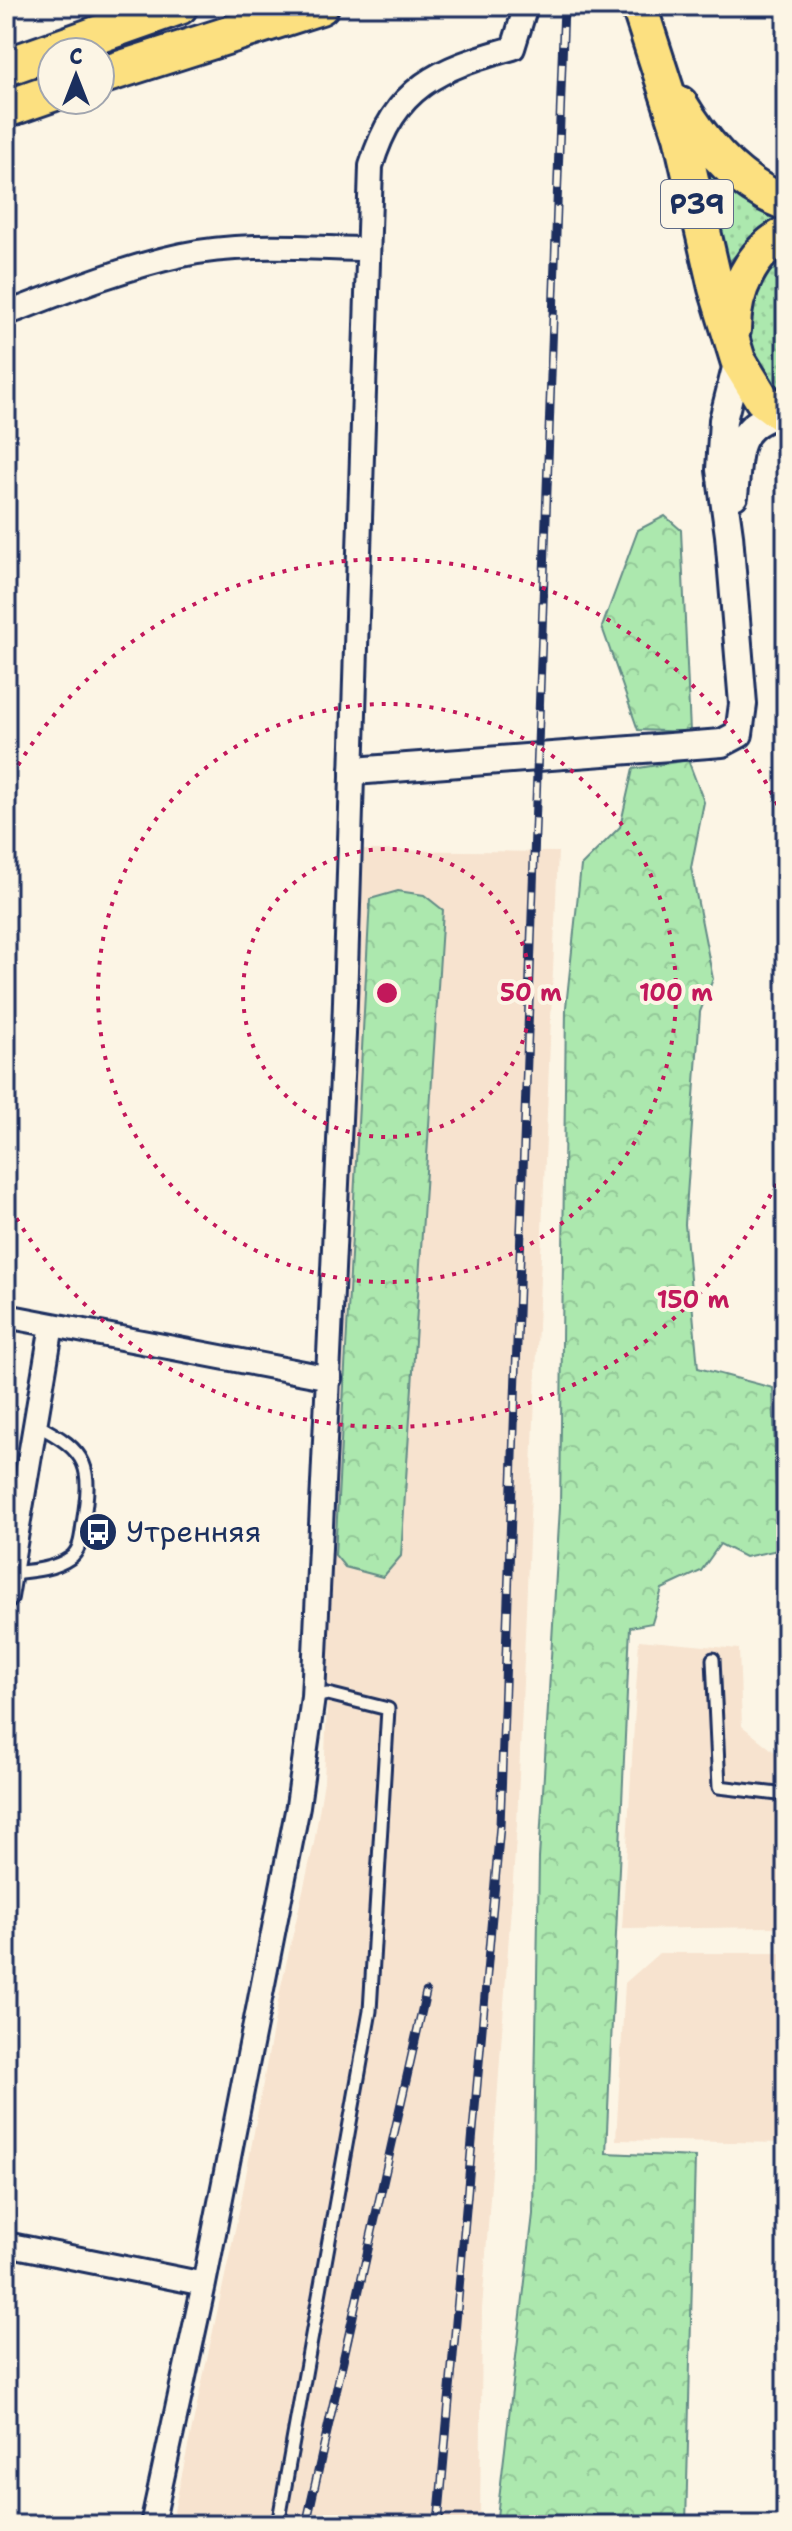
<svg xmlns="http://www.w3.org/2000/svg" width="792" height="2531" font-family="'Shantell Sans',sans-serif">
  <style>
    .built { fill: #f7e3cf }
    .grass { fill: url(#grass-dots); stroke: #648c86; stroke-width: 2 }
    .forest { fill: url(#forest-crowns); stroke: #648c86; stroke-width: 2 }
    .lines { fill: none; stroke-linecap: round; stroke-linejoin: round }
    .service-casing { stroke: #1b2f5e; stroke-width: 17 }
    .minor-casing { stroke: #1b2f5e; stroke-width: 28 }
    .tertiary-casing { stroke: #1b2f5e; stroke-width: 32 }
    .primary-casing { stroke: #1b2f5e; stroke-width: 40 }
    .trunk-casing { stroke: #1b2f5e; stroke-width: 42 }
    .service { stroke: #fcf5e5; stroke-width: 11 }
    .minor { stroke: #fcf5e5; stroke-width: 22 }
    .tertiary { stroke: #fcf5e5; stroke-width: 26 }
    .primary { stroke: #fce080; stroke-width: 34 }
    .trunk { stroke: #fce080; stroke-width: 36 }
    .rail-casing { stroke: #1b2f5e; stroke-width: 9 }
    .rail { stroke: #fcf5e5; stroke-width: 6; stroke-dasharray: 18; stroke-linecap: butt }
    .ring { fill: none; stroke: #c2185b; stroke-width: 4; stroke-dasharray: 4 8 }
    .labels { text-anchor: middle; stroke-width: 8; stroke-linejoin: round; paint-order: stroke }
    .shield { fill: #fcf5e5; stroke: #5e6a86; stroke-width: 2 }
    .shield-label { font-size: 28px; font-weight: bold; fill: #1b2f5e }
    .poi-label { font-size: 30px; fill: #1b2f5e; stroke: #fcf5e5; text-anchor: start }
    .centre { fill: #c2185b; stroke: #fcf5e5; stroke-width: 4 }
    .ring-label { font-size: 24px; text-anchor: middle; font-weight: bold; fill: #c2185b; stroke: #fcf5e5; stroke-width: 8; stroke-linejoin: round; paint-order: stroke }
  </style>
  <defs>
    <pattern id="grass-dots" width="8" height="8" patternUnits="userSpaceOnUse" patternTransform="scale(2)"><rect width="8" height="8" fill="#ace8ae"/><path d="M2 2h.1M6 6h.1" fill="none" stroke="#93c798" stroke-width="1.8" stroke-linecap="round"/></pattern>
    <pattern id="forest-crowns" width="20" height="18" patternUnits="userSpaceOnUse" patternTransform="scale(2)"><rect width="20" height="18" fill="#ace8ae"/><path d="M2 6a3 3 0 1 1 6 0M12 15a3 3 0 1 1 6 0" fill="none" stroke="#93c798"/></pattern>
  </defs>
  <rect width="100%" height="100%" fill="#fcf5e5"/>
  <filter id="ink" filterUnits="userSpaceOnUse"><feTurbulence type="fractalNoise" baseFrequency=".0125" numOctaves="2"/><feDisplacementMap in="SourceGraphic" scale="16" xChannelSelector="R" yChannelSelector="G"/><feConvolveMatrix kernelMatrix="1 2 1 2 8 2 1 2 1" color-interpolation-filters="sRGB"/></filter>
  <g filter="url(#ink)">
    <path class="built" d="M360,850L558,852L517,1824L482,2309L480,2525H171L241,2202L281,1986L314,1843L324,1781Z
      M639,1640L739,1649L742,1726L786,1761L783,1927L622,1929Z
      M659,1953H786V2143L616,2140L625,1983Z"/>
    <path class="grass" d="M696,148L778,215L777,221L763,228L725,266Z
      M786,253V397C739,360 735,290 786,253Z"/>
    <path class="forest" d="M665,516L681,530L690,732L638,730L602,627L638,530Z
      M688,760L704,802L691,868L713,979L700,1012L685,1224L698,1368L773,1388L778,1550L745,1557L720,1544L701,1571L662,1589L652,1623L630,1627L606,2153L695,2157L686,2525H496L533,2214L539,1858L560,1507L566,1007L581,866L620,827L633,769Z
      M398,891L424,895L443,910L401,1556L383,1577L345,1567L335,1555L370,899Z"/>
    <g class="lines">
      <g class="service-casing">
        <path id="service" d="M10,1573C30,1571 53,1570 70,1558C81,1550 81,1536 83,1524C92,1467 90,1452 35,1424
          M713,1659L719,1787L786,1795
          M278,2525L370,2011L388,1709L328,1694L313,1697"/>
      </g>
      <g class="minor-casing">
        <path id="minor" d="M6,314C63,292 122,268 182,255C242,242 306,248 367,249
          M6,1316L330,1378
          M6,1597L52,1325
          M6,2244L204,2284
          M152,2525L204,2284L298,1806L313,1697L344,1034L371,166C395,86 438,69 513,48L526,6"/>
      </g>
      <g class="tertiary-casing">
        <path id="tertiary" d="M734,496C739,455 733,426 779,414
          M354,771L722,743L739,734L743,704L729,535L720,470L723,420L738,360"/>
      </g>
      <g class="primary-casing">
        <path id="primary" d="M639,6L681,136L716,288L738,360L762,399L786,417
          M680,104C705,146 740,185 786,203
          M733,330C733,292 751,252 786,234"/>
      </g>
      <g class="trunk-casing">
        <path id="trunk" d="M6,67L179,6
          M100,76L320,6
          M6,109L52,93"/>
      </g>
      <use href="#service" class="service"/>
      <use href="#minor" class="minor"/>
      <use href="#tertiary" class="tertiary"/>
      <use href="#primary" class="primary"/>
      <use href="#trunk" class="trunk"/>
      <g class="rail-casing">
        <path id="rail" d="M306,2525L426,1992
          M438,2525L500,1826L564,6"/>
      </g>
      <use href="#rail" class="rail"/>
    </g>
  </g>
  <g class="ring">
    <circle cx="387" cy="993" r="144"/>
    <circle cx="387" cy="993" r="289"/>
    <path d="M786 1162A433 433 0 0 1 6 1200M6 786A433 433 0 0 1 786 824"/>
  </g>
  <defs>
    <g id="bus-disc" transform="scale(2)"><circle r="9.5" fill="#1b2f5e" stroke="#fcf5e5"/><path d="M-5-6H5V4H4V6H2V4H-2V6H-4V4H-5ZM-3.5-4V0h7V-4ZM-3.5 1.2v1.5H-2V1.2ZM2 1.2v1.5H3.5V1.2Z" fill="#fff"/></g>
  </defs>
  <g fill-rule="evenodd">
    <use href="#bus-disc" x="98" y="1532"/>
  </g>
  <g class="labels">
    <rect class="shield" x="661" y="180" width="72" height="48" rx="6"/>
    <g class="shield-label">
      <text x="697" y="214">Р39</text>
    </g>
    <g class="poi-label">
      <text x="126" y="1542">Утренняя</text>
    </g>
  </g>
  <circle cx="387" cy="993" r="12" class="centre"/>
  <g class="ring-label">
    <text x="531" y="1001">50 m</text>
    <text x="676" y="1001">100 m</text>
    <text x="693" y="1308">150 m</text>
  </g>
  <rect width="792" height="2531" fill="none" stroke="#fcf5e5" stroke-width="32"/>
  <rect x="16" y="16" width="760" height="2499" fill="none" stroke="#1b2f5e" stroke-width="3" filter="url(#ink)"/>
  <g transform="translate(76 76)"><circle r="38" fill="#fcf5e5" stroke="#a2a6af" stroke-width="2"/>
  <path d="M0-6L14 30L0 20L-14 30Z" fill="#1b2f5e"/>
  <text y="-12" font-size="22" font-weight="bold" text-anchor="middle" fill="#1b2f5e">С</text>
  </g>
</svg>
